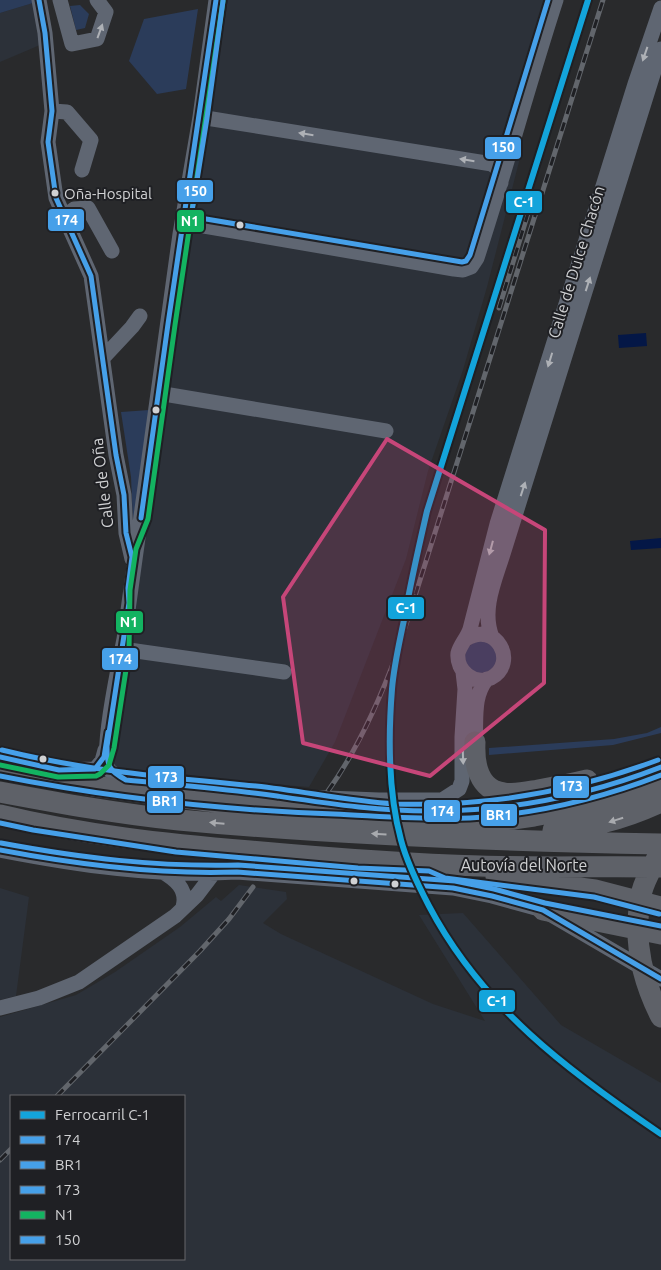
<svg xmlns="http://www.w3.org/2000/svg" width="661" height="1270" font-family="Ubuntu,sans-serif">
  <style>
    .built { fill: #2c3139; fill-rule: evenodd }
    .green { fill: #2b3c5a }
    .water { fill: #041746 }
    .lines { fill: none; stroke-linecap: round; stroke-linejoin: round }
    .minor { stroke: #5f6672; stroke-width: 15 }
    .highway { stroke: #5e6168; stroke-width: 21 }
    .rail-casing { stroke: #62666c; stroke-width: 5 }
    .rail { stroke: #1f2024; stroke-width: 3; stroke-dasharray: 9; stroke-linecap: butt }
    .bus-1-casing { stroke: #1f2024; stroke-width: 9 }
    .bus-2-casing { stroke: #1f2024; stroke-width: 9 }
    .bus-3-casing { stroke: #1f2024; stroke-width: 9 }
    .bus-4-casing { stroke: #1f2024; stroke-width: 9 }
    .bus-5-casing { stroke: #1f2024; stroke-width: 9 }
    .bus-1 { stroke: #46a0e9; stroke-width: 5 }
    .bus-2 { stroke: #46a0e9; stroke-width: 5 }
    .bus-3 { stroke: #46a0e9; stroke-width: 5 }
    .bus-4 { stroke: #13b361; stroke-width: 5 }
    .bus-5 { stroke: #46a0e9; stroke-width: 5 }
    .rail-1-casing { stroke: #1f2024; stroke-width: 10 }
    .rail-1 { stroke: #13a4db; stroke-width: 6 }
    .oneway { fill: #aeb1b6 }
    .oneway2 { fill: #a8aaae }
    .marked { fill: #c64679; fill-opacity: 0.2; stroke: #c64679; stroke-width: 4; stroke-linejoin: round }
    .bus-dot { fill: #d0d1d3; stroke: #1f2024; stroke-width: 2 }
    .labels { text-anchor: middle; stroke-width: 4; stroke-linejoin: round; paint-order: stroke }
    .bus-label { font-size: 15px; fill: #d0d1d3; stroke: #1f2024; text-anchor: start }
    .street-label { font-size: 16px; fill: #d0d1d3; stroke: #1f2024 }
    .line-badge { stroke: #1f2024; stroke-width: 2 }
    .badge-label { font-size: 14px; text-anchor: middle; font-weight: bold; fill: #fff }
  </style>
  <rect width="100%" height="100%" fill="#292a2c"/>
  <path class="built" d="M221,0H547L527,62L521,154L487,287L463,370L428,471L406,559L335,742L309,787L116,771L110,762Z
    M33,3L40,45L0,62V13Z
    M239,885L286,892L287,899L263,923L281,934L433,1004L485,1021L419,915L463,913L561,1025L661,1083V1270H0V1017L76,995L115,972L180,927L216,897L221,901ZM11,1096H184V1259H11Z
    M0,888L29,897L16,996L0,1000Z"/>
  <path class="green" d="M0,0H32L33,3L0,13Z
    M80,5L89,14L85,28L76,30L70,6Z
    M198,9L186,89L157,94L129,61L144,19Z
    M149,410L133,523L131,477L121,412Z
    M465 657a16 16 0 1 1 32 0a16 16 0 1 1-32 0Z
    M661,727V733L613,745L489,755V748L614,739L647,733Z"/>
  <path class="water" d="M646,333L647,346L619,348L618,335Z
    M661,538V548L631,550L630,541Z"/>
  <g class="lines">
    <path class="minor" d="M39,0L45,33L52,111L48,142L56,198L91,276L116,455L124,495L126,533L132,559
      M60,0L72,44L97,39L106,12L97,0
      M52,111L67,112L91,140L82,170
      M200,117L492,164L499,170L501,183
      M64,217L74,209L88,208L112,251
      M180,234L191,226L198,225L454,269L463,270L471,267L477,258C505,173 528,86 556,0
      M103,358L132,327L140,316
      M158,393L386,431
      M492,637C481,610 495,580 503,554L661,49
      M466,639C496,620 519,663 491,678C474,686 456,671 458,653C460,645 467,638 470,629L497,524L635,84L661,8
      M122,649L284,672
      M475,742C477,721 472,697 487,679
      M59,770L95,769L102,761L105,750
      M126,780C121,777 113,774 109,770C99,757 120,659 124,639L180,234L200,117L216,0
      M127,780L275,796L379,800H442L459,789L462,781V737L465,689L463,672
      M0,850C77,865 158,877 237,872L453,888L492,896L543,910L661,979
      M161,871C175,879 188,889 183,907
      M0,1008L39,998L79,982L175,916L197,895L213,874"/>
    <path class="highway" d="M475,742C474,763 478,790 504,793C515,795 527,792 538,790C555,787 571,784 587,780
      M0,768L93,786L283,811L415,820L513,819L534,816L604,803L661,787
      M0,792C59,803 119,814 179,820C339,835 500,841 661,844
      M570,796L627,780L661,767
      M0,815C82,835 167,844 250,851C327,858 403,864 480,866C540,868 601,866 661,867
      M553,830C592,828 627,818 661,802
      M658,856C653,866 645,879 642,891C632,935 641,978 661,1017
      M496,877L595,890L661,907
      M543,910L661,934"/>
    <g class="rail-casing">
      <path id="rail" d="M499,308L529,210
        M328,791C358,749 379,702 397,653L603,0
        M57,1096L200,951L229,919L253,887
        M0,1160L11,1149"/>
    </g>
    <use href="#rail" class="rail"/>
    <g class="bus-1-casing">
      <path id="bus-1" d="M39,0L45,33L52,111L48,142L56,198L91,276L116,455L124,495L126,533L132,557L128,588L129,603L107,746C107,766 108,770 126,780C176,785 227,789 277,796C331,804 384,812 439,811C516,810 589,795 661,767
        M141,518L168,324L216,0
        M0,757L59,770L95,769L104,757L108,732
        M0,850C79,865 157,875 237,872L453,888L492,896L543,910L661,979"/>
    </g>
    <g class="bus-2-casing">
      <path id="bus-2" d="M0,776C111,798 221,810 334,814C379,816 425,820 470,818C536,814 599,799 661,775
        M0,823L33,830L176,852L358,868L429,871L445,878L594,897L659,914"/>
    </g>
    <g class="bus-3-casing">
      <path id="bus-3" d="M2,750C86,771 171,778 256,786C303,791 348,801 395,804C486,807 573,792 658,760
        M1,843C82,858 156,867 238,865L455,881L494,889L545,903L661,926"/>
    </g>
    <g class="bus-4-casing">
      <path id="bus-4" d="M0,765L58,777L96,776L100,774L109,765L114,748L129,650L130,590L136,549L148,519L175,325L223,1"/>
    </g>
    <g class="bus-5-casing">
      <path id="bus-5" d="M223,1L207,118L192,211L194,215L200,218L462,262L466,261L470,255L548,0"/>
    </g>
    <use href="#bus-1" class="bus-1"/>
    <use href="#bus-2" class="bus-2"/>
    <use href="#bus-3" class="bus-3"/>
    <use href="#bus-4" class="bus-4"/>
    <use href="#bus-5" class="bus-5"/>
    <g class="rail-1-casing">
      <path id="rail-1" d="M588,0L427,511C419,546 411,580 405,615C400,640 394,664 392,689C388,739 388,792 401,840C407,863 418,885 429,906C482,1007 568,1071 661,1134"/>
    </g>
    <use href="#rail-1" class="rail-1"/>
  </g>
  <defs><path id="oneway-solid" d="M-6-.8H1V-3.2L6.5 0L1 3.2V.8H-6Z" transform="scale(1.25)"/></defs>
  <g class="oneway">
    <use href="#oneway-solid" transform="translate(100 31) rotate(-70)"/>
    <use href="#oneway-solid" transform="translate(645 54) rotate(109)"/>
    <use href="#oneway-solid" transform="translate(306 134) rotate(-171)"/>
    <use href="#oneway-solid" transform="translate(467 160) rotate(-171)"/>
    <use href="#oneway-solid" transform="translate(588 284) rotate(-72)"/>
    <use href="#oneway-solid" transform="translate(550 360) rotate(107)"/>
    <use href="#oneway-solid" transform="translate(523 489) rotate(-72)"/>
    <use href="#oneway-solid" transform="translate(491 548) rotate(105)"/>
    <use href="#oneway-solid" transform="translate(463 757) rotate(88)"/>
  </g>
  <g class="oneway2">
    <use href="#oneway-solid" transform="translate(616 820) rotate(163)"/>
    <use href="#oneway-solid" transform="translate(217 823) rotate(-175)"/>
    <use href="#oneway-solid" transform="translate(379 834) rotate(-177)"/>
  </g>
  <path class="marked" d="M387,439L545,530L544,683L430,776L303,743L283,597Z"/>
  <g class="bus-dot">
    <circle cx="55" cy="193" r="4.5"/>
    <circle cx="240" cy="225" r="4.5"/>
    <circle cx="156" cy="410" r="4.5"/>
    <circle cx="43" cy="759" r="4.5"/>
    <circle cx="354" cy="881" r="4.5"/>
    <circle cx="395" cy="884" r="4.5"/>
  </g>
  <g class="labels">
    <g class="bus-label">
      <text x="64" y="199">Oña-Hospital</text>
    </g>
    <g class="street-label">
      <text transform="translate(576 262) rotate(-73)" y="6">Calle de Dulce Chacón</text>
      <text transform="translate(102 483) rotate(-97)" y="6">Calle de Oña</text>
      <text x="524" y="871">Autovía del Norte</text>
    </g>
  </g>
  <g class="line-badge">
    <rect x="484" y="136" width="38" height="24" rx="5" fill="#46a0e9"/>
    <rect x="176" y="179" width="38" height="24" rx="5" fill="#46a0e9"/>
    <rect x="505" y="190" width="38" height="24" rx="5" fill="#13a4db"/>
    <rect x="47" y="208" width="38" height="24" rx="5" fill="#46a0e9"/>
    <rect x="176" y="209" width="29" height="24" rx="5" fill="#13b361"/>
    <rect x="387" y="596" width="38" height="24" rx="5" fill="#13a4db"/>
    <rect x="115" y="610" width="29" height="24" rx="5" fill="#13b361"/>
    <rect x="101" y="647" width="38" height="24" rx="5" fill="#46a0e9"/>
    <rect x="147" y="765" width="38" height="24" rx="5" fill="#46a0e9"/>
    <rect x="552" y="775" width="38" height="24" rx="5" fill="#46a0e9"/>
    <rect x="146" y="790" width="38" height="24" rx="5" fill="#46a0e9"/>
    <rect x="423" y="799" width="38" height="24" rx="5" fill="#46a0e9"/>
    <rect x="480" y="803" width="38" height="24" rx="5" fill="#46a0e9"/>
    <rect x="478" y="989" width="38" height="24" rx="5" fill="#13a4db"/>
  </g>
  <g class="badge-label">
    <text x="503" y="152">150</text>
    <text x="195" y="196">150</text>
    <text x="524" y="207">C-1</text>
    <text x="66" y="225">174</text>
    <text x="190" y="226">N1</text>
    <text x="406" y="613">C-1</text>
    <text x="129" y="627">N1</text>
    <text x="120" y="664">174</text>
    <text x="166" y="782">173</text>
    <text x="571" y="791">173</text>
    <text x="165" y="806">BR1</text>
    <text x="442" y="816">174</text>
    <text x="499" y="820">BR1</text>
    <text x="497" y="1006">C-1</text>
  </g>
  <rect x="10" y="1095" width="175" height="165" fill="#1f2024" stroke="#66676a"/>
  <rect x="20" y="1111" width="25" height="8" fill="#13a4db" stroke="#66676a"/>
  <text x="55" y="1120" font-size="15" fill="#d0d1d3">Ferrocarril C-1</text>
  <rect x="20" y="1136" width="25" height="8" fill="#46a0e9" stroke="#66676a"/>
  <text x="55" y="1145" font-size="15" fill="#d0d1d3">174</text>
  <rect x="20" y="1161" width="25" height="8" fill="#46a0e9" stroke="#66676a"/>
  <text x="55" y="1170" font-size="15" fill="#d0d1d3">BR1</text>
  <rect x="20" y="1186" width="25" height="8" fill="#46a0e9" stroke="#66676a"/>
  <text x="55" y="1195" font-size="15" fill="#d0d1d3">173</text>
  <rect x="20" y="1211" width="25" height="8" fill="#13b361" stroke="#66676a"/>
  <text x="55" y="1220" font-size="15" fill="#d0d1d3">N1</text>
  <rect x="20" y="1236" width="25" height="8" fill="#46a0e9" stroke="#66676a"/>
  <text x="55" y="1245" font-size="15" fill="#d0d1d3">150</text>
</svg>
